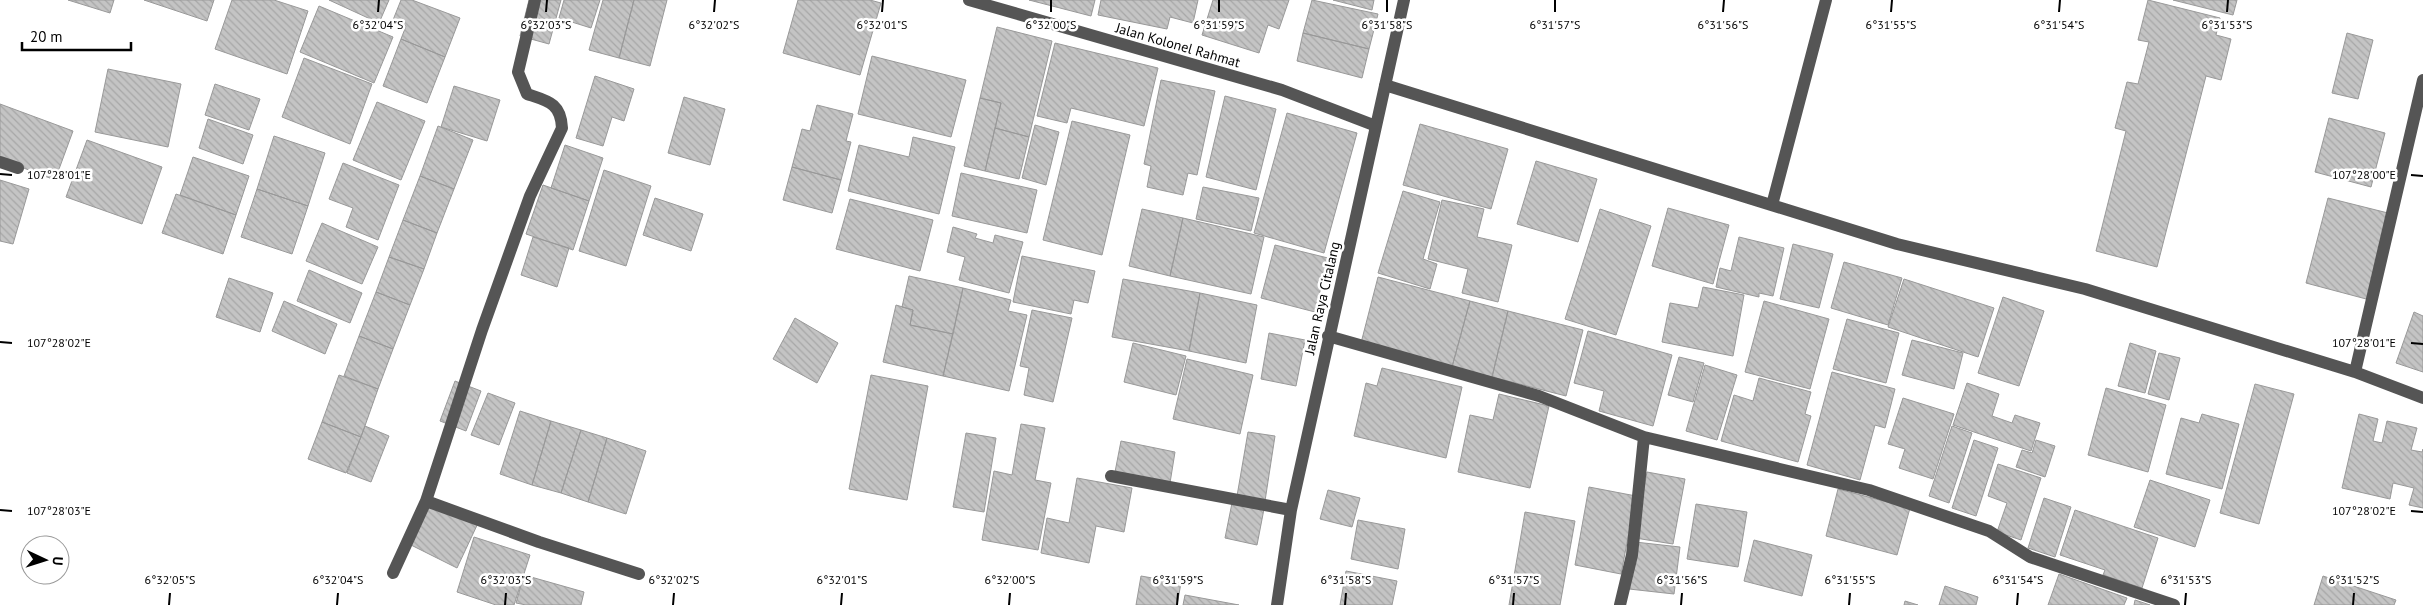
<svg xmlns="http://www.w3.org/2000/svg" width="2423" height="605" font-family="'PT Sans',sans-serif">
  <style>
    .building { fill: url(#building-back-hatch); stroke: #999 }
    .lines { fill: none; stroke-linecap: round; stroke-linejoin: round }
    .minor { stroke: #555; stroke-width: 12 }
    .ticks { fill: none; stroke: #000; stroke-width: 2 }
    .labels { text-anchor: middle; stroke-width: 5; stroke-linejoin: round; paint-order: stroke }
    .street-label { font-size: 14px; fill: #000; stroke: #fff }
    .ticks-label { font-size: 12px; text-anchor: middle; fill: #000; stroke: #fff; stroke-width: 5; stroke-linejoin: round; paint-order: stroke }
  </style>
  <defs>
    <pattern id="building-back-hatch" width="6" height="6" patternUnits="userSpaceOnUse" patternTransform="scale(1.25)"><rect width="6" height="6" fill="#c4c4c4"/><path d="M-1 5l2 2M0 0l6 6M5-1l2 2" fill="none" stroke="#a7a7a7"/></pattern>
  </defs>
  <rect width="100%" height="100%" fill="#fff"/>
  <path class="building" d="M68,0H114L110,13Z
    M144,0H214L207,21Z
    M232,0H274L308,11L287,74L215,49Z
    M329,0H389L379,23Z
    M401,0H412L460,18L445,57L401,39L406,26L393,20Z
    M529,0H561L549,44L520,36Z
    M564,0H600L591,28L559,18Z
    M603,0H634L619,58L589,50Z
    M634,0H667L650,66L619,58Z
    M798,0H870L881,3L860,75L783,53Z
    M1029,0H1095L1091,16Z
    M1101,0H1198L1193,23L1170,17L1167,29L1098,15Z
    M1213,0H1289L1279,29L1268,25L1259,53L1202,35Z
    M1312,0L1378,14L1369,49L1303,33Z
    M1333,0H1374L1372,10Z
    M2148,0L2220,18L2216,35L2231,39L2221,80L2206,76L2157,267L2096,251L2126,131L2115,128L2127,82L2138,84L2149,42L2138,40Z
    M2173,0H2237L2233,15Z
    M319,6L393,37L374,83L300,52Z
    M997,27L1052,41L1029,137L995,128L1001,103L980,98Z
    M1303,33L1369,49L1362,78L1297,61Z
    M2347,33L2373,40L2358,99L2332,93Z
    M401,39L445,57L427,103L383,86Z
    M1055,43L1158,68L1144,126L1071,108L1067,123L1037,116Z
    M872,56L966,80L951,137L858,114Z
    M304,58L372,84L350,144L282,117Z
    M108,69L181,84L168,147L95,132Z
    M595,76L634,89L624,121L612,117L603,146L576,138Z
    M1161,80L1215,91L1197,175L1188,173L1183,195L1147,187L1151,166L1144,164Z
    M215,84L260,99L249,130L205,115Z
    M454,86L500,100L487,141L441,127Z
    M1225,96L1276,109L1256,190L1206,177Z
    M684,97L725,109L710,165L668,153Z
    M980,98L1001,103L985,171L964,166Z
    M377,102L425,121L401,180L353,160Z
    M0,104L73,131L55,180L0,159Z
    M817,105L853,114L846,141L851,142L841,180L792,167L802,129L810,131Z
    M1287,113L1357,133L1324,253L1254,233Z
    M2329,118L2385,133L2371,187L2315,172Z
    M208,119L253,135L243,164L199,148Z
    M1072,121L1130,135L1102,255L1043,240Z
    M1420,124L1508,149L1491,209L1403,185Z
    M1035,125L1059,132L1046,185L1022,178Z
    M438,126L473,140L454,189L420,176Z
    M995,128L1029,137L1019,179L985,171Z
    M274,136L325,153L308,206L257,189Z
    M913,137L955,147L939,214L848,191L859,145L909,157Z
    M87,140L162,167L142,224L66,197Z
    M565,145L603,158L589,201L551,188Z
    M193,157L249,176L236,215L180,195Z
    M1536,161L1597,179L1578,242L1517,224Z
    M343,163L399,185L378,240L346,227L353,208L329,199Z
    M792,167L841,180L832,213L783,200Z
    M604,170L651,186L626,266L579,251Z
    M961,173L1037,190L1027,233L952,216Z
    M420,176L454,189L437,233L403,220Z
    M0,180L29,189L13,244L0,241Z
    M543,185L589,201L573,250L526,234Z
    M1203,187L1259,198L1251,231L1196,219Z
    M257,189L308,206L292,254L241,237Z
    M1403,191L1440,202L1423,259L1437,264L1430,289L1378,273Z
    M176,194L236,215L223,254L162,233Z
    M655,198L703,214L691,251L643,235Z
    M2328,198L2392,214L2370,300L2306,283Z
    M850,199L933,220L920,271L836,249Z
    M1442,200L1484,209L1477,237L1512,245L1498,302L1462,293L1468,269L1428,259Z
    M1668,208L1729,225L1713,284L1652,266Z
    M1142,209L1183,218L1170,276L1129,266Z
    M1600,209L1651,226L1616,335L1565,319Z
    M1183,218L1264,237L1251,294L1170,276Z
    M403,220L437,233L424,269L389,257Z
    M322,223L378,247L362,284L306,261Z
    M953,227L977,234L975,238L993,243L995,235L1023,242L1009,293L959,280L965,257L947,252Z
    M533,237L569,248L557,287L521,275Z
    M1739,237L1784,248L1773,296L1759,293V297L1716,287L1720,268L1731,271Z
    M1793,244L1833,254L1819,308L1780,299Z
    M1275,245L1328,258L1315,312L1261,298Z
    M1022,256L1095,271L1088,303L1074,300L1071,314L1013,302Z
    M389,257L424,269L410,305L376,292Z
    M1844,262L1902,278L1888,325L1831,308Z
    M309,270L362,293L350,323L297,301Z
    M909,276L963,288L953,334L910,325L913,310L902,307Z
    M1378,277L1470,301L1452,367L1361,343Z
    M229,278L273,293L260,332L216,317Z
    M1123,279L1200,293L1189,351L1112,337Z
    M1904,279L1994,308L1978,357L1888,327Z
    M1703,287L1744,295L1733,356L1662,342L1670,303L1698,308Z
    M963,288L1011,300L1008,311L1027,315L1009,391L943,376Z
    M376,292L410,305L393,349L359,336Z
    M1200,293L1257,305L1246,363L1189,351Z
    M2003,297L2044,311L2019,386L1978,373Z
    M284,301L337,324L325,354L272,331Z
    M1470,301L1508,311L1492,377L1452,367Z
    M1764,301L1829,319L1810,389L1745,372Z
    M896,305L913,310L910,325L953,334L943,376L883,362Z
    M1032,310L1072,318L1053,402L1024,395L1029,368L1020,366Z
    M1508,311L1583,330L1566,396L1492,377Z
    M2414,312L2423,316V372L2396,363Z
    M795,318L838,343L817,383L773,359Z
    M1847,319L1899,333L1886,383L1833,369Z
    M1588,331L1672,355L1653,426L1599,411L1604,391L1574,383Z
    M1269,333L1305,340L1296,386L1261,379Z
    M359,336L393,349L378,389L344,376Z
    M1912,340L1963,353L1954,389L1902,375Z
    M1133,343L1186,356L1176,395L1124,382Z
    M2130,343L2156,351L2145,393L2118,386Z
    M2159,353L2180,358L2169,400L2148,394Z
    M1679,357L1704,363L1693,402L1668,395Z
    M1187,359L1253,375L1240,434L1173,419Z
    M1705,365L1737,375L1717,440L1686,431Z
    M1382,368L1462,387L1446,458L1354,436L1366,383L1377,386Z
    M1832,372L1895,389L1885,428L1875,425L1860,480L1807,465Z
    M339,375L378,389L361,437L322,422Z
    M871,375L928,386L907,500L849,489Z
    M1759,378L1811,392L1805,414L1811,416L1798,462L1721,441L1734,395L1753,401Z
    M455,381L481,391L466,431L440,421Z
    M1967,383L1999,394L1992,416L2012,423L2015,415L2040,423L2031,451L1953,425Z
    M2255,384L2294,394L2259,524L2220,513Z
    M2106,388L2166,405L2148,472L2088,455Z
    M488,393L515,403L499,445L471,435Z
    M1499,394L1549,406L1530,488L1458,472L1470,415L1493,420Z
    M1903,398L1954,414L1933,479L1899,468L1905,449L1888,444Z
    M520,411L551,421L532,485L500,474Z
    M2202,414L2239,424L2222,489L2166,474L2181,418L2199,423Z
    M2359,414L2378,419L2373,441L2382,443L2387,421L2417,428L2411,450L2422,452L2423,449V508L2409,505L2414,488L2393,483L2390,499L2342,488Z
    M551,421L581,430L561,493L532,485Z
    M322,422L361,437L346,473L308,459Z
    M1021,424L1045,428L1035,480L1051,483L1038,550L982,540L994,471L1012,475Z
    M365,426L389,436L371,482L347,473Z
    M1952,426L1972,433L1949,503L1929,496Z
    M581,430L607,438L588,502L561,493Z
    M1248,432L1275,436L1265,501L1237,496Z
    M966,433L996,438L984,512L953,507Z
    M607,438L646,451L626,514L588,502Z
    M1974,440L1998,448L1976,516L1952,508Z
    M2036,440L2055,446L2045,477L2016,467L2022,450L2032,453Z
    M1121,441L1175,452L1170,483L1115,472Z
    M1998,464L2041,478L2021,540L1997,532L2007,503L1988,496Z
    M1647,472L1685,479L1673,544L1635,538Z
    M1077,478L1132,488L1124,532L1096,526L1089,563L1041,553L1047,518L1069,523Z
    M2150,480L2210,500L2195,547L2134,527Z
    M1589,487L1636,496L1621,574L1575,565Z
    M1838,489L1910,508L1897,555L1826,536Z
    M1328,490L1360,498L1352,527L1320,519Z
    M425,495L479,521L457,568L403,541Z
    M2044,498L2071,507L2055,557L2028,548Z
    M1232,503L1264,509L1257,545L1225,538Z
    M1696,504L1747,512L1738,567L1687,559Z
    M2075,510L2158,538L2142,588L2103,575L2105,570L2060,555Z
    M1525,512L1575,521L1560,605H1509Z
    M1358,520L1405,529L1398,569L1351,559Z
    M474,537L530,555L514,605H496L457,592Z
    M1754,540L1812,555L1802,596L1744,581Z
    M1635,542L1680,547L1674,594L1629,589Z
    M1346,571L1397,581L1392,605H1340Z
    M2059,574L2127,598L2124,605H2048Z
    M524,575L584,592L581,605H526L516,603Z
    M1141,576L1181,583L1177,605H1136Z
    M2323,576L2396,600L2394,605H2314Z
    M1945,586L1978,597L1976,605H1939Z
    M1185,595L1239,605H1183Z
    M2135,600L2150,605H2134Z
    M1905,601L1918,605H1904Z"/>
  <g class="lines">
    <path class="minor" d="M969,0L1282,90L1376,126
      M1385,85L1897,244L2085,289L2355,372L2423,398
      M0,162L18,168
      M1772,205L1826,0
      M1328,336L1539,396L1644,437L1869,490L1989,531L2030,557L2174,605
      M2355,372L2423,80
      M1111,476L1291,510
      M426,501L539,542L639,574
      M393,573L426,501L482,330L530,196L562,128C561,103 548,101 527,94L518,72L535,0
      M1277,605L1291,510L1404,0
      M1620,605L1632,555L1644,437"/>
  </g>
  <path class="ticks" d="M378,12L379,0M546,12L547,0M714,12L715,0M882,12L883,0M1051,12V0M1219,12V0M1387,12V0M1555,12V0M1723,12L1724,0M1891,12L1892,0M2059,12L2060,0M2227,12L2228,0M0,174L12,175M2411,175L2423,176M0,342L12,343M2411,343L2423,344M0,510L12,511M2411,511L2423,512M169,605L170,593M337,605L338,593M505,605L506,593M673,605L674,593M841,605L842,593M1009,605L1010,593M1177,605L1178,593M1345,605L1346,593M1513,605L1514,593M1681,605L1682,593M1849,605L1850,593M2017,605L2018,593M2185,605L2186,593M2353,605L2354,593"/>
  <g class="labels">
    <g class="street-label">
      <text transform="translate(1178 45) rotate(16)" y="5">Jalan Kolonel Rahmat</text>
      <text transform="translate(1322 298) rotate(-77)" y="5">Jalan Raya Citalang</text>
    </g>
  </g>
  <g class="ticks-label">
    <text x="378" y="29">6°32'04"S</text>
    <text x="546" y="29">6°32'03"S</text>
    <text x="714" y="29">6°32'02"S</text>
    <text x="882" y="29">6°32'01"S</text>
    <text x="1051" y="29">6°32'00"S</text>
    <text x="1219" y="29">6°31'59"S</text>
    <text x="1387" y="29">6°31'58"S</text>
    <text x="1555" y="29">6°31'57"S</text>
    <text x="1723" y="29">6°31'56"S</text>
    <text x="1891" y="29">6°31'55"S</text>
    <text x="2059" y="29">6°31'54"S</text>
    <text x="2227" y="29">6°31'53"S</text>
    <text x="2364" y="179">107°28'00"E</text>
    <text x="59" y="179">107°28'01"E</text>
    <text x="2364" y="347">107°28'01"E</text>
    <text x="59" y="347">107°28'02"E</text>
    <text x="2364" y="515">107°28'02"E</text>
    <text x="59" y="515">107°28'03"E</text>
    <text x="170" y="584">6°32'05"S</text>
    <text x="338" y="584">6°32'04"S</text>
    <text x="506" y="584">6°32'03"S</text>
    <text x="674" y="584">6°32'02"S</text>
    <text x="842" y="584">6°32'01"S</text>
    <text x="1010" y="584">6°32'00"S</text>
    <text x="1178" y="584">6°31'59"S</text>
    <text x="1346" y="584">6°31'58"S</text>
    <text x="1514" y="584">6°31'57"S</text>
    <text x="1682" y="584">6°31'56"S</text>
    <text x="1850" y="584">6°31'55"S</text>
    <text x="2018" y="584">6°31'54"S</text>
    <text x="2186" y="584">6°31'53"S</text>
    <text x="2354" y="584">6°31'52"S</text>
  </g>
  <g transform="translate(45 560) rotate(94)"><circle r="24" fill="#ffffff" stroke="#999999"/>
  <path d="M0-4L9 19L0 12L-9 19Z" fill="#000000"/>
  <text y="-8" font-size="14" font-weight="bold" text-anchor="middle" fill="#000000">U</text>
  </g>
  <path d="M22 42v8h109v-8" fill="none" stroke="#000000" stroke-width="2.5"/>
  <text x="30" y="42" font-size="15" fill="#000000" stroke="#ffffff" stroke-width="4" paint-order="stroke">20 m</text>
</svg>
